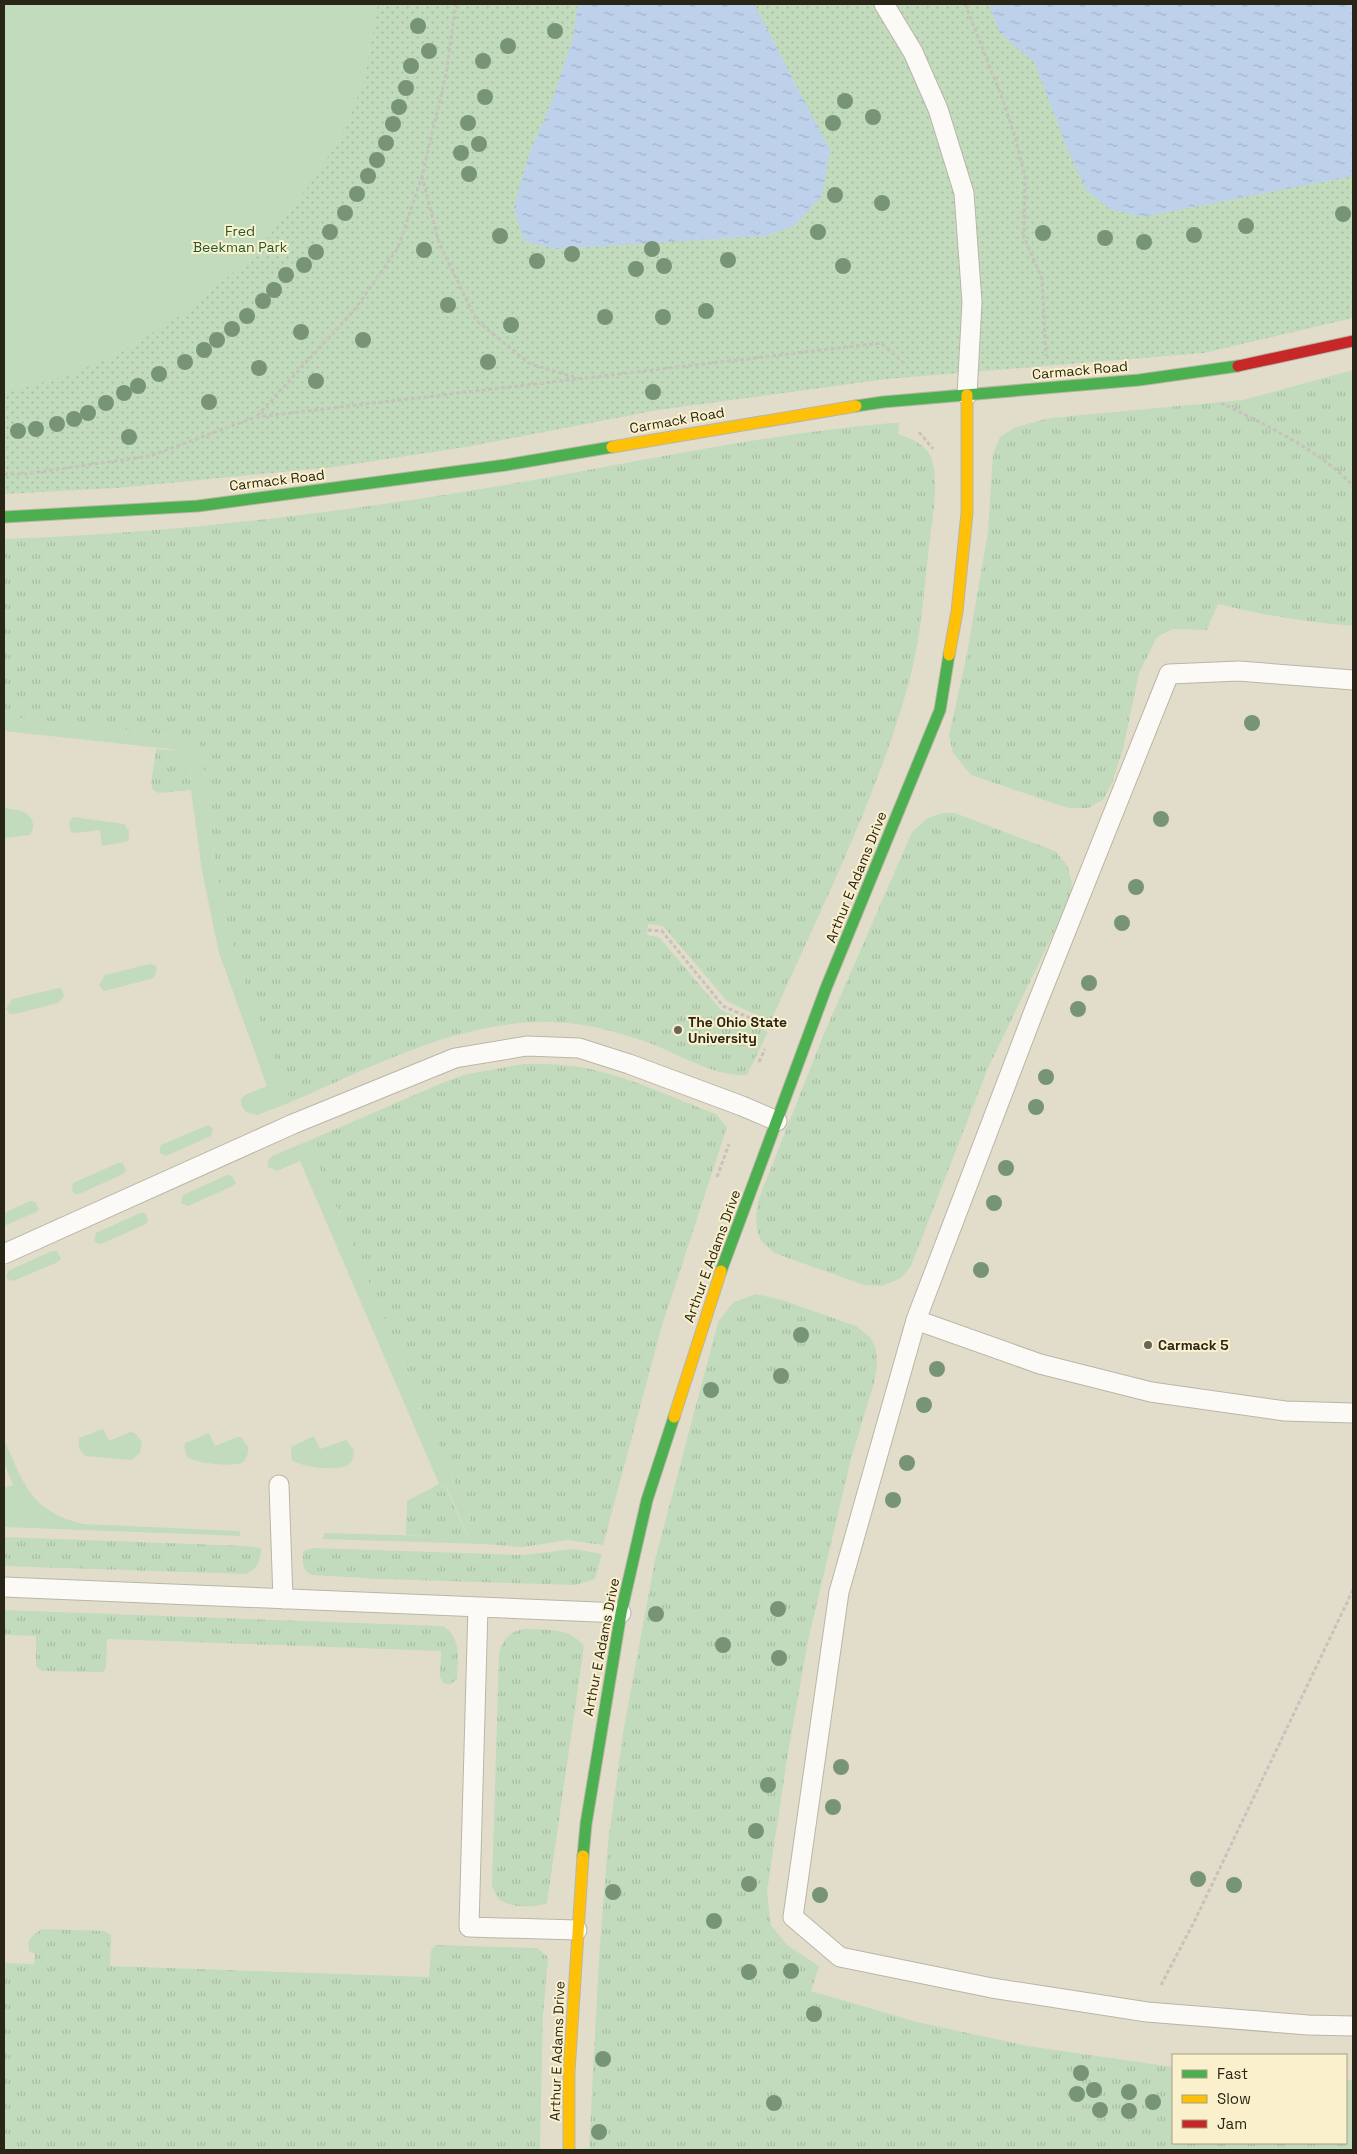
<svg xmlns="http://www.w3.org/2000/svg" width="1357" height="2154" font-family="'Space Grotesk',sans-serif">
  <style>
    .grass { fill: url(#grass-tufts) }
    .park { fill: url(#park-dots) }
    .garden { fill: #c2dbbd }
    .water { fill: url(#water-ripples) }
    .lines { fill: none; stroke-linecap: round; stroke-linejoin: round }
    .lane-casing { stroke: #bab6a6; stroke-width: 21 }
    .fast-casing { stroke: #bab6a6; stroke-width: 13 }
    .slow-casing { stroke: #bab6a6; stroke-width: 13 }
    .jam-casing { stroke: #bab6a6; stroke-width: 13 }
    .path { stroke: #c5c3bc; stroke-width: 3; stroke-dasharray: 4 2.5; stroke-linecap: butt }
    .lane { stroke: #fbfaf7; stroke-width: 19 }
    .fast { stroke: #4caf50; stroke-width: 11 }
    .slow { stroke: #ffc107; stroke-width: 11 }
    .jam { stroke: #c62828; stroke-width: 11 }
    .tree { fill: #779576 }
    .poi-dot { fill: #6a6556; stroke: #faf1cc; stroke-width: 2 }
    .labels { text-anchor: middle; stroke-width: 4; stroke-linejoin: round; paint-order: stroke }
    .park-label { font-size: 14px; fill: #205a32; stroke: #faf1cc }
    .street-label { font-size: 14px; fill: #292517; stroke: #faf1cc }
    .poi-label { font-size: 14px; font-weight: bold; fill: #292517; stroke: #faf1cc; text-anchor: start }
  </style>
  <defs>
    <pattern id="grass-tufts" width="24" height="20" patternUnits="userSpaceOnUse" patternTransform="scale(1.25)"><rect width="24" height="20" fill="#c2dbbd"/><path d="M3 7l-1-3M5 7V3M7 7l1-3M15 17l-1-3M17 17v-4M19 17l1-3" fill="none" stroke="#a7bca2"/></pattern>
    <pattern id="park-dots" width="8" height="8" patternUnits="userSpaceOnUse" patternTransform="scale(1.25)"><rect width="8" height="8" fill="#c2dbbd"/><path d="M2 2h.1M6 6h.1" fill="none" stroke="#a7bca2" stroke-width="1.8" stroke-linecap="round"/></pattern>
    <pattern id="water-ripples" width="26" height="14" patternUnits="userSpaceOnUse" patternTransform="scale(1.25)"><rect width="26" height="14" fill="#bed1eb"/><path d="M2 4q2-2 4 0t4 0M15 11q2-2 4 0t4 0" fill="none" stroke="#a3b3c9"/></pattern>
  </defs>
  <rect width="100%" height="100%" fill="#e2ddca"/>
  <path class="grass" d="M1353,370V626C1307,622 1263,615 1218,604L1207,630L1173,629L1157,637L1139,673L1123,749L1112,783L1103,800L1088,808H1068L971,775L953,753L949,735L966,659L988,532L993,454L1000,437L1016,427L1050,418L1243,400Z
    M892,423H899L898,434C910,438 925,444 931,457C940,481 932,521 929,547C924,592 921,638 909,682C877,799 820,910 771,1021L728,1002L663,926L648,924L647,935L659,937L721,1010L768,1032L747,1075C716,1077 679,1055 650,1043C636,1038 621,1034 607,1030C493,1001 392,1058 291,1102L248,992L226,922L213,849L203,759L183,737L4,716V539C172,533 339,513 505,485C634,463 762,434 892,423Z
    M156,749L175,750L190,758L191,790L159,793L153,790L151,783Z
    M943,813H955L1055,851L1067,865L1072,883L1069,901L988,1068L911,1266L901,1278L882,1286L864,1285L774,1253L761,1241L757,1230L756,1216L758,1201L823,1036L912,832L928,818Z
    M524,1064C547,1064 568,1064 590,1069C633,1078 675,1099 716,1114L727,1127L661,1329L603,1545L567,1540L523,1547L481,1544L308,1141L442,1083L467,1074Z
    M756,1294L782,1300L856,1326L870,1337L876,1349L877,1366L874,1383L851,1459L808,1641L787,1759L767,1892L771,1925L787,1945L819,1966L811,1991L917,2022L1028,2046L1173,2067V2143H1346V2080H1353V2150H589L599,1958L608,1843L624,1727L655,1560L718,1322L734,1302Z
    M439,1484L446,1488L468,1538L406,1535L407,1501Z
    M4,1537L246,1546L261,1548C260,1561 259,1568 246,1574L4,1566Z
    M314,1548L523,1555L573,1549L602,1554L595,1579L576,1585L381,1579L312,1575C301,1570 303,1562 303,1551Z
    M4,1610L442,1626C462,1636 458,1660 457,1679L450,1685L443,1683L440,1677L441,1651L107,1639L106,1668L103,1672L42,1671L36,1666V1636L4,1635Z
    M525,1629C546,1630 569,1627 584,1646L547,1903C536,1908 511,1908 500,1900C496,1896 494,1891 492,1886L499,1653C503,1639 510,1631 525,1629Z
    M43,1929L105,1931L111,1935L110,1966L429,1977L431,1951L435,1945L537,1948L547,1956L548,1959L543,2015L540,2150H4V1963L34,1964L35,1954L29,1951C27,1938 32,1935 43,1929Z"/>
  <path class="park" d="M4,4H1353V318L1204,353L887,379L658,410L466,447L334,467L118,488L4,494Z"/>
  <path class="garden" d="M4,4H378L365,78L345,130L317,175L255,254L189,310L120,353L70,375L4,393Z
    M4,716L183,737L193,739L199,743L203,759L213,849L226,922L248,992L291,1102L257,1115L246,1112L241,1105V1099L245,1095L267,1086L219,953L202,871L191,790L190,759L180,760L175,750L170,749L4,731Z
    M4,808C9,809 16,809 21,811C32,814 37,827 30,835L5,838Z
    M73,817L124,824L129,831V839L126,842L102,846L100,830L76,833L71,832L69,823Z
    M149,964L155,965L157,969L154,977L151,979L108,990L103,991L99,985L105,975Z
    M59,988L62,989L64,997L58,1003L15,1014H10L6,1009L12,999Z
    M206,1126H210L213,1129L211,1136L166,1156L159,1153L161,1145Z
    M308,1141L481,1544L323,1539L324,1533L468,1537L447,1488L439,1484L300,1161L277,1171L268,1167V1161L272,1156Z
    M118,1163H123L126,1171L123,1174L79,1194H75L72,1191L73,1183Z
    M227,1175L232,1176L236,1183L233,1186L188,1206L181,1203L183,1195Z
    M30,1201L35,1202L39,1209L36,1212L4,1226V1213Z
    M140,1213H145L148,1220L146,1224L101,1244L97,1243L94,1240L96,1233Z
    M52,1251H57L61,1258L58,1262L13,1281L6,1278L8,1271Z
    M103,1429L109,1441L130,1432L135,1433L142,1442L140,1453L132,1460L86,1456C79,1451 78,1446 79,1438Z
    M209,1433L215,1446L237,1437H241L248,1447C248,1452 248,1458 243,1462C235,1468 195,1463 187,1457L184,1447L185,1443Z
    M314,1436L320,1449L346,1440L354,1450C353,1456 353,1462 348,1465C339,1472 301,1467 292,1460L291,1447Z
    M4,1439C23,1483 31,1512 83,1524L239,1531L241,1536L4,1527V1488L13,1485L4,1463Z"/>
  <path class="water" d="M578,4H754L830,150L822,196L794,226L766,236L556,249L524,241L514,207L528,157L550,106L573,38Z
    M989,4H1353V176L1142,217L1110,209L1087,191L1068,151L1035,63L1000,33Z"/>
  <g class="lines">
    <g class="lane-casing">
      <path id="lane" d="M884,4L913,52L938,109L964,193L972,302L967,395
        M1353,680L1239,671L1169,674L1034,1011L916,1320L1040,1364L1151,1392L1285,1411L1353,1413
        M4,1254L293,1124L455,1058L527,1046L579,1048L629,1064L742,1106L777,1121
        M916,1320L839,1592L793,1917L840,1957L992,1988L1147,2012L1308,2025L1353,2026
        M279,1485L283,1599
        M4,1587L621,1613
        M478,1607L469,1927L577,1930"/>
    </g>
    <g class="fast-casing">
      <path id="fast" d="M856,406L883,402L1139,380L1238,366
        M4,517L198,506L506,465L612,447
        M721,1271L826,988L940,710L949,655
        M583,1856L586,1824L621,1613L647,1500L674,1417"/>
    </g>
    <g class="slow-casing">
      <path id="slow" d="M612,447L856,406
        M949,655L957,612L967,513V395
        M674,1417L721,1271
        M569,2150V2072L583,1856"/>
    </g>
    <g class="jam-casing">
      <path id="jam" d="M1238,366L1353,341"/>
    </g>
    <path class="path" d="M965,4L1001,95L1015,137L1025,177L1024,237L1042,279L1046,356
      M422,176L439,243L477,321L530,364L578,378
      M1221,403C1262,423 1323,452 1353,486
      M257,416L355,309L398,248L422,176L446,74L456,4
      M919,432L933,449
      M4,474H25L150,456L256,417L881,343L906,365
      M648,930L662,931L723,1006L775,1029
      M759,1062L765,1049
      M717,1177L729,1144
      M1161,1985L1195,1920L1353,1590"/>
    <use href="#lane" class="lane"/>
    <use href="#fast" class="fast"/>
    <use href="#slow" class="slow"/>
    <use href="#jam" class="jam"/>
  </g>
  <g class="tree">
    <circle cx="418" cy="26" r="8"/>
    <circle cx="555" cy="31" r="8"/>
    <circle cx="508" cy="46" r="8"/>
    <circle cx="429" cy="51" r="8"/>
    <circle cx="483" cy="61" r="8"/>
    <circle cx="411" cy="66" r="8"/>
    <circle cx="406" cy="88" r="8"/>
    <circle cx="485" cy="97" r="8"/>
    <circle cx="845" cy="101" r="8"/>
    <circle cx="399" cy="107" r="8"/>
    <circle cx="873" cy="117" r="8"/>
    <circle cx="468" cy="123" r="8"/>
    <circle cx="833" cy="123" r="8"/>
    <circle cx="393" cy="124" r="8"/>
    <circle cx="386" cy="143" r="8"/>
    <circle cx="479" cy="144" r="8"/>
    <circle cx="461" cy="153" r="8"/>
    <circle cx="377" cy="160" r="8"/>
    <circle cx="469" cy="174" r="8"/>
    <circle cx="368" cy="176" r="8"/>
    <circle cx="357" cy="194" r="8"/>
    <circle cx="835" cy="195" r="8"/>
    <circle cx="882" cy="203" r="8"/>
    <circle cx="345" cy="213" r="8"/>
    <circle cx="1343" cy="214" r="8"/>
    <circle cx="1246" cy="226" r="8"/>
    <circle cx="330" cy="232" r="8"/>
    <circle cx="818" cy="232" r="8"/>
    <circle cx="1043" cy="233" r="8"/>
    <circle cx="1194" cy="235" r="8"/>
    <circle cx="500" cy="236" r="8"/>
    <circle cx="1105" cy="238" r="8"/>
    <circle cx="1144" cy="242" r="8"/>
    <circle cx="652" cy="249" r="8"/>
    <circle cx="424" cy="250" r="8"/>
    <circle cx="316" cy="252" r="8"/>
    <circle cx="572" cy="254" r="8"/>
    <circle cx="728" cy="260" r="8"/>
    <circle cx="537" cy="261" r="8"/>
    <circle cx="304" cy="265" r="8"/>
    <circle cx="664" cy="266" r="8"/>
    <circle cx="843" cy="266" r="8"/>
    <circle cx="636" cy="269" r="8"/>
    <circle cx="286" cy="275" r="8"/>
    <circle cx="274" cy="290" r="8"/>
    <circle cx="263" cy="301" r="8"/>
    <circle cx="448" cy="305" r="8"/>
    <circle cx="706" cy="311" r="8"/>
    <circle cx="247" cy="316" r="8"/>
    <circle cx="605" cy="317" r="8"/>
    <circle cx="663" cy="317" r="8"/>
    <circle cx="511" cy="325" r="8"/>
    <circle cx="232" cy="329" r="8"/>
    <circle cx="301" cy="332" r="8"/>
    <circle cx="217" cy="340" r="8"/>
    <circle cx="363" cy="340" r="8"/>
    <circle cx="204" cy="350" r="8"/>
    <circle cx="185" cy="362" r="8"/>
    <circle cx="488" cy="362" r="8"/>
    <circle cx="259" cy="368" r="8"/>
    <circle cx="159" cy="374" r="8"/>
    <circle cx="316" cy="381" r="8"/>
    <circle cx="138" cy="386" r="8"/>
    <circle cx="653" cy="392" r="8"/>
    <circle cx="124" cy="393" r="8"/>
    <circle cx="209" cy="402" r="8"/>
    <circle cx="106" cy="403" r="8"/>
    <circle cx="88" cy="413" r="8"/>
    <circle cx="74" cy="419" r="8"/>
    <circle cx="57" cy="424" r="8"/>
    <circle cx="36" cy="429" r="8"/>
    <circle cx="18" cy="431" r="8"/>
    <circle cx="129" cy="437" r="8"/>
    <circle cx="1252" cy="723" r="8"/>
    <circle cx="1161" cy="819" r="8"/>
    <circle cx="1136" cy="887" r="8"/>
    <circle cx="1122" cy="923" r="8"/>
    <circle cx="1089" cy="983" r="8"/>
    <circle cx="1078" cy="1009" r="8"/>
    <circle cx="1046" cy="1077" r="8"/>
    <circle cx="1036" cy="1107" r="8"/>
    <circle cx="1006" cy="1168" r="8"/>
    <circle cx="994" cy="1203" r="8"/>
    <circle cx="981" cy="1270" r="8"/>
    <circle cx="801" cy="1335" r="8"/>
    <circle cx="937" cy="1369" r="8"/>
    <circle cx="781" cy="1376" r="8"/>
    <circle cx="711" cy="1390" r="8"/>
    <circle cx="924" cy="1405" r="8"/>
    <circle cx="907" cy="1463" r="8"/>
    <circle cx="893" cy="1500" r="8"/>
    <circle cx="778" cy="1609" r="8"/>
    <circle cx="656" cy="1614" r="8"/>
    <circle cx="723" cy="1645" r="8"/>
    <circle cx="779" cy="1658" r="8"/>
    <circle cx="841" cy="1767" r="8"/>
    <circle cx="768" cy="1785" r="8"/>
    <circle cx="833" cy="1807" r="8"/>
    <circle cx="756" cy="1831" r="8"/>
    <circle cx="1198" cy="1879" r="8"/>
    <circle cx="749" cy="1884" r="8"/>
    <circle cx="1234" cy="1885" r="8"/>
    <circle cx="613" cy="1892" r="8"/>
    <circle cx="820" cy="1895" r="8"/>
    <circle cx="714" cy="1921" r="8"/>
    <circle cx="791" cy="1971" r="8"/>
    <circle cx="749" cy="1972" r="8"/>
    <circle cx="814" cy="2014" r="8"/>
    <circle cx="603" cy="2059" r="8"/>
    <circle cx="1081" cy="2073" r="8"/>
    <circle cx="1094" cy="2090" r="8"/>
    <circle cx="1129" cy="2092" r="8"/>
    <circle cx="1077" cy="2094" r="8"/>
    <circle cx="1153" cy="2102" r="8"/>
    <circle cx="774" cy="2103" r="8"/>
    <circle cx="1100" cy="2110" r="8"/>
    <circle cx="1129" cy="2111" r="8"/>
    <circle cx="599" cy="2132" r="8"/>
  </g>
  <g class="poi-dot">
    <circle cx="678" cy="1030" r="5"/>
    <circle cx="1148" cy="1345" r="5"/>
  </g>
  <g class="labels">
    <g class="park-label">
      <text x="240" y="236">Fred<tspan x="240" dy="16">Beekman Park</tspan></text>
    </g>
    <g class="street-label">
      <text transform="translate(1080 370) rotate(-5)" y="5">Carmack Road</text>
      <text transform="translate(677 420) rotate(-10)" y="5">Carmack Road</text>
      <text transform="translate(277 480) rotate(-7)" y="5">Carmack Road</text>
      <text transform="translate(856 877) rotate(-68)" y="5">Arthur E Adams Drive</text>
      <text transform="translate(712 1256) rotate(-70)" y="5">Arthur E Adams Drive</text>
      <text transform="translate(601 1647) rotate(-79)" y="5">Arthur E Adams Drive</text>
      <text transform="translate(557 2051) rotate(-88)" y="5">Arthur E Adams Drive</text>
    </g>
    <g class="poi-label">
      <text x="688" y="1027">The Ohio State<tspan x="688" dy="16">University</tspan></text>
      <text x="1158" y="1350">Carmack 5</text>
    </g>
  </g>
  <rect width="1357" height="2154" fill="none" stroke="#292517" stroke-width="10"/>
  <rect x="1172" y="2054" width="175" height="90" fill="#faf1cc" stroke="#a69f84"/>
  <rect x="1182" y="2070" width="25" height="8" fill="#4caf50" stroke="#a69f84"/>
  <text x="1217" y="2079" font-size="15" fill="#292517">Fast</text>
  <rect x="1182" y="2095" width="25" height="8" fill="#ffc107" stroke="#a69f84"/>
  <text x="1217" y="2104" font-size="15" fill="#292517">Slow</text>
  <rect x="1182" y="2120" width="25" height="8" fill="#c62828" stroke="#a69f84"/>
  <text x="1217" y="2129" font-size="15" fill="#292517">Jam</text>
</svg>
